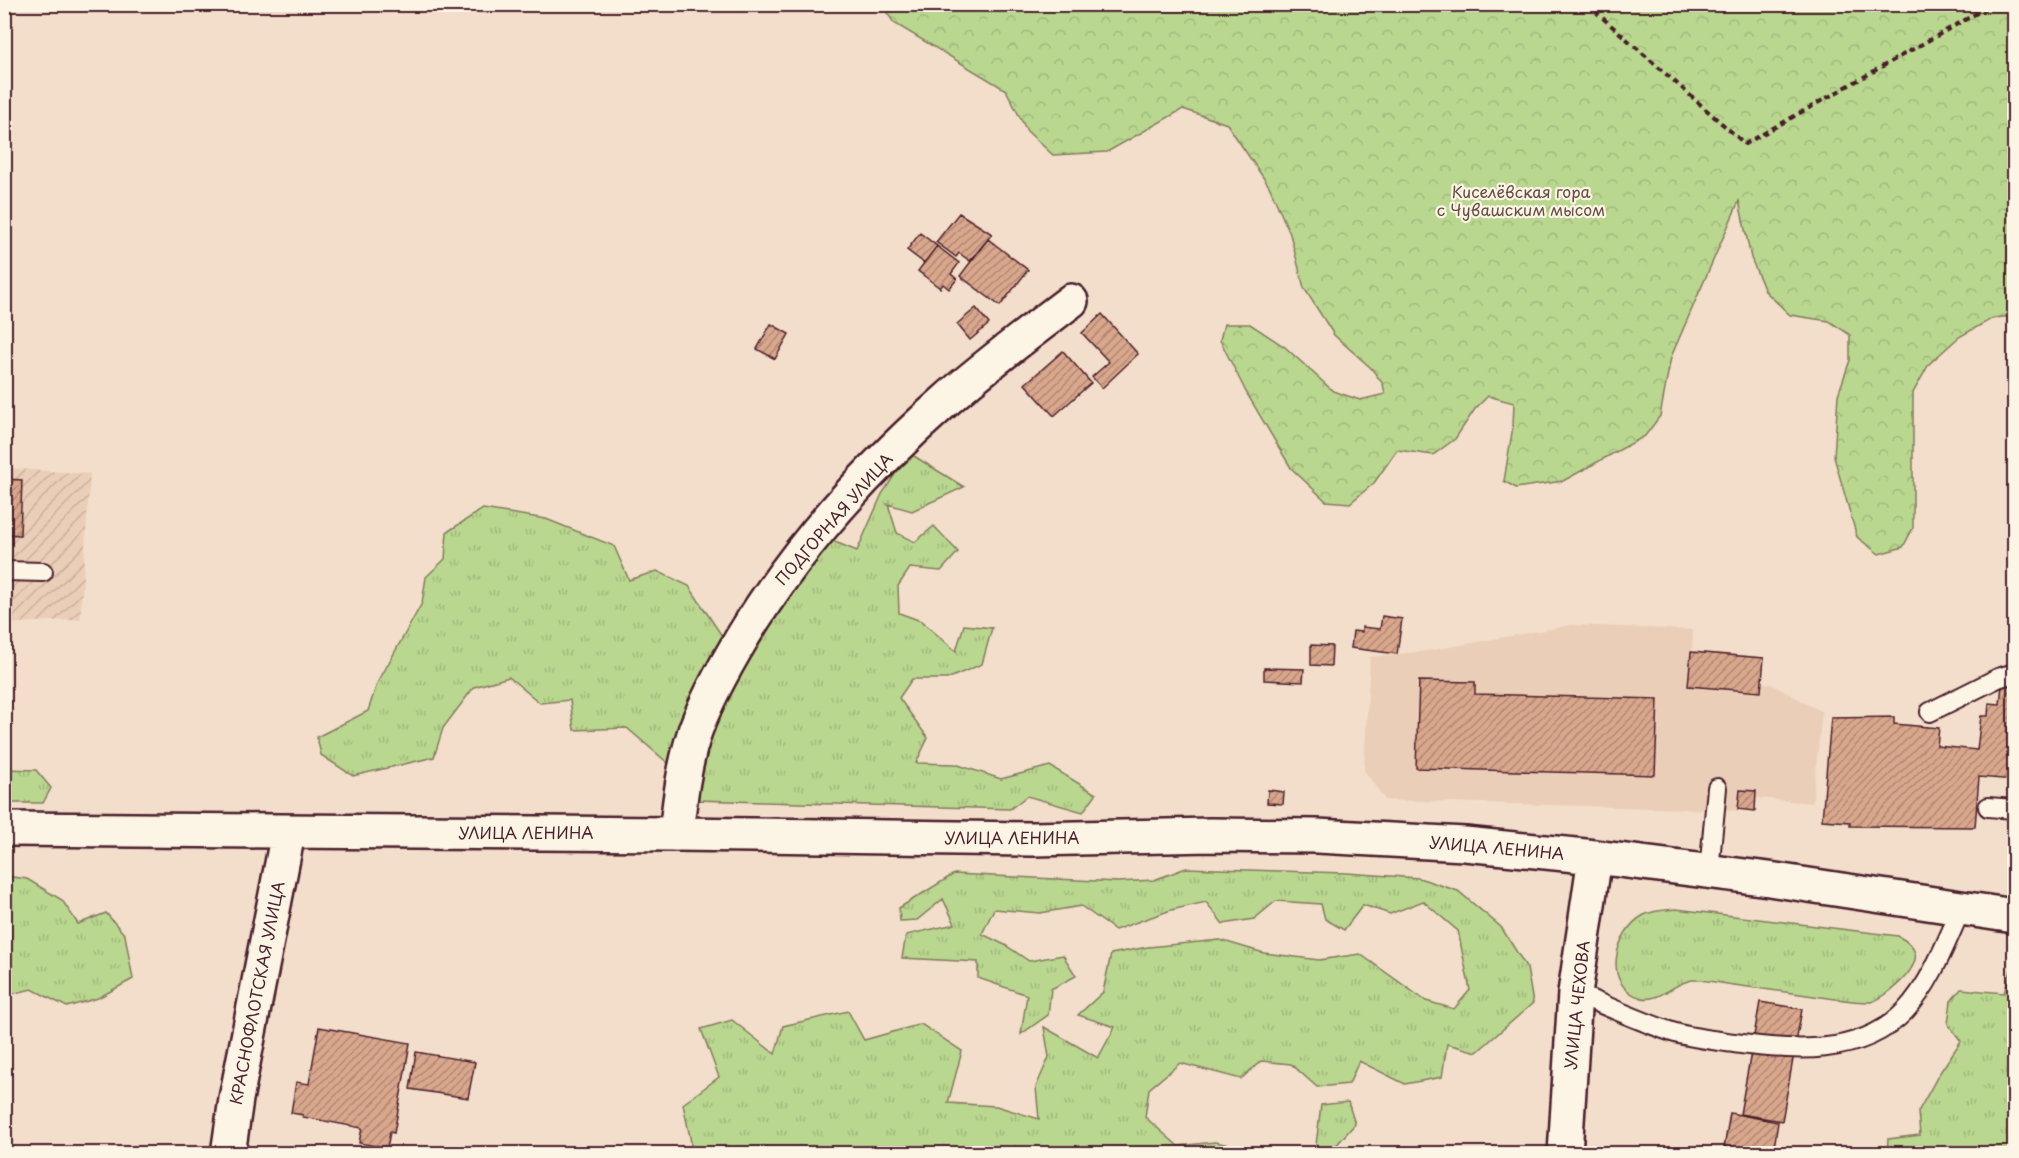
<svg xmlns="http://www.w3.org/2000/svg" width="2019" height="1158" font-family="'Playpen Sans',sans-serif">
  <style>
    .built { fill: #eaceb7 }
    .industrial { fill: url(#industrial-furrows) }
    .grass { fill: url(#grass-tufts); stroke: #827b5d; stroke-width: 1.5 }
    .forest { fill: url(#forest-crowns); stroke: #827b5d; stroke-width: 1.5 }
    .building { fill: url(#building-hatch); stroke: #4a1f2b; stroke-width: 1.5 }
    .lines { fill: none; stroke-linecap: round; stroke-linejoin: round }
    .lane-casing { stroke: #4a1f2b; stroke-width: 22 }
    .street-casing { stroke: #4a1f2b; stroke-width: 38 }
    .secondary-casing { stroke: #4a1f2b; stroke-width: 38 }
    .path { stroke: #4a1f2b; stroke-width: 4; stroke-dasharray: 6 4.5; stroke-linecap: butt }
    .lane { stroke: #fcf5e5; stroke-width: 18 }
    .street { stroke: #fcf5e5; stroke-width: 33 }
    .secondary { stroke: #fcf5e5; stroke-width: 33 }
    .labels { text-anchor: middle; stroke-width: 4.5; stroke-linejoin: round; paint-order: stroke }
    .park-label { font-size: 16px; fill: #664d44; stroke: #fcf5e5 }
    .street-label { font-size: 16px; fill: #4a1f2b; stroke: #fcf5e5 }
  </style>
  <defs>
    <pattern id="industrial-furrows" width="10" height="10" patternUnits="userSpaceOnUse" patternTransform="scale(1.5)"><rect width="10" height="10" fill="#eaceb7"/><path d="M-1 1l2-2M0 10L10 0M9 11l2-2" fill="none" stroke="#cab09e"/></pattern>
    <pattern id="grass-tufts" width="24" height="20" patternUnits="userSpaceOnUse" patternTransform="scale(1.5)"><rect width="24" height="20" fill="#b9d78f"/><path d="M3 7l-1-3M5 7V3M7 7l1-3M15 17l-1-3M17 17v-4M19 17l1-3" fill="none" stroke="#a1b87c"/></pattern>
    <pattern id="forest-crowns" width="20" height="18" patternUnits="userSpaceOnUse" patternTransform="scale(1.5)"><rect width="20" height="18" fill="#b9d78f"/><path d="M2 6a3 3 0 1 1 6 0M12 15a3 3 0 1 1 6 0" fill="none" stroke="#a1b87c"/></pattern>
    <pattern id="building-hatch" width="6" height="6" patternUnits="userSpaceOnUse" patternTransform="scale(1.5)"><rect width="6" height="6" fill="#d9a78c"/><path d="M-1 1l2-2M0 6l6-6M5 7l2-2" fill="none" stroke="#b28773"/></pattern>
  </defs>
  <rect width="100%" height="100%" fill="#f2deca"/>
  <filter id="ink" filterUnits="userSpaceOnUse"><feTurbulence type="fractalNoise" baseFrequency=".0167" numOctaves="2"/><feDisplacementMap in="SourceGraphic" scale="12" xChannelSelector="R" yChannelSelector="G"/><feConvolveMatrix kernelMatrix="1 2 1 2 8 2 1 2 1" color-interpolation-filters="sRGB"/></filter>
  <g filter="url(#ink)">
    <path class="built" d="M1572,625L1693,630L1692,652L1764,658L1762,683L1771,684L1822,712L1812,803L1756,798L1755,811L1385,800L1364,770L1370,657L1428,651Z"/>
    <path class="industrial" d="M4,468L90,474L80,619L5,624Z"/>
    <path class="grass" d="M909,453L964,487L912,511L888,504L897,533L915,542L934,526L958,552L941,571L910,568L898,586L899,613L921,621L956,651L964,625L992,628L982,664L947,679H912L899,698L928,738L916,763L955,764L1001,779L1050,766L1096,794L1083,812L1027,796L1010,809L695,800L712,722L763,636L830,540L857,551L882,494Z
      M483,509L546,519L614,546L629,580L657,571L689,586L726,642L676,770L627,728L574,730L570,700L540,703L509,677L474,687L443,728L434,757L353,776L321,755L317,737L368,711L377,684L422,603L426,577L445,559L447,532Z
      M5,769L36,770L51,788L43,803H5Z
      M1186,868L1346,873L1419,878L1458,891L1501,927L1527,968L1533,1003L1477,1052L1447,1044L1442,1077L1405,1084L1359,1061L1349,1084L1317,1087L1291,1064L1261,1061L1241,1079L1180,1063L1149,1089L1145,1117L1178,1146L1215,1142L1269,1153H690L691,1142L683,1104L719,1077L701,1029L732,1020L775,1054L783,1026L848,1011L864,1040L921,1024L962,1051L948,1103L996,1106L1039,1119L1036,1087L1049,1057L1044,1027L1098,1058L1115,1027L1078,1015L1103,992L1111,954L1148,947L1220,940L1264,953L1319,960L1360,954L1426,1001L1454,1009L1470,990L1458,931L1423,901L1390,914L1363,905L1344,930L1325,919L1321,904L1276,901L1254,919L1223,924L1206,902L1171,910L1115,930L1081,906L1040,913L994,909L982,934L1005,945L1029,961L1063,955L1076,976L1051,989L1048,1015L1021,1034L1027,995L978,978V962L902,958L906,935L955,924L943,899L917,920L900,921L899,908L954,874L1118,882L1154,880Z
      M5,876L27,879L62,900L78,924L106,913L125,935L133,979L98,998L67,1007L32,989L11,994L5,992Z
      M1676,909L1898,936C1905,940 1913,945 1915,953C1919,970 1885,998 1871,1002C1854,1002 1837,999 1821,997C1792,993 1763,989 1734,985C1722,984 1706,979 1693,980C1676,981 1660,1002 1642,998C1601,987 1614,931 1644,915C1654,910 1665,910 1676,909Z
      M2014,961V1153H1887L1888,1139L1920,1135L1918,1112L1939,1074L1961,1041L1948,1024L1951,1001L1961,989L2004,993Z
      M1348,1102L1355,1124L1333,1149L1338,1153H1315L1321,1105Z"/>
    <path class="forest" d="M882,5H2014V316L1993,318L1959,337L1929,364L1913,393V528L1903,547L1879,554L1857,537L1834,457L1838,395L1850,360V335L1829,321L1790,315L1765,291L1751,258L1739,201L1671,357L1660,416L1645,436L1563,481L1516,488L1504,481L1513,426L1514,403L1488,396L1475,409L1455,439L1433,455L1397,450L1374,483L1350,503L1326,501L1291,468L1246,392L1220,340L1224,324H1250L1285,347L1333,391L1360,400L1385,394L1383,384L1371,368L1334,335L1304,288L1290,234L1269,186L1227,124L1183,109L1107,152L1053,155L1027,131L1006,90L894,23Z"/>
    <path class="building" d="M959,213L992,234L970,261L959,253L956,257L936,242Z
      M920,233L937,246L924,263L907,250Z
      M988,239L1028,270L1000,306L960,276Z
      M937,246L959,263L951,274L957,279L949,289L943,284L940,288L918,271Z
      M976,308L989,324L970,340L957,324Z
      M1102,314L1138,354L1102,388L1092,377L1109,362L1082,333Z
      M771,324L789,334L775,359L757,349Z
      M1063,351L1091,383L1054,416L1025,384Z
      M4,479L22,480L20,535L4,534Z
      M1382,616L1402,619L1397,654L1351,648L1353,631L1362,632V627L1380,629Z
      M1311,645L1332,646L1331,666L1311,665Z
      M1691,652L1764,658L1761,692L1688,686Z
      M1264,668L1304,669L1303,682L1264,680Z
      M1419,681L1475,682V694L1658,699L1655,775L1416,768Z
      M2002,685L2014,686V780L1979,777L1975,827L1850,826V822L1822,820L1831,718L1894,717V724L1939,728L1937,746L1977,750L1981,716H1988L1989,703L2000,704Z
      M1268,790L1284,792L1283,804L1267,803Z
      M1740,790L1756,791L1755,811L1738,809Z
      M1760,1002L1802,1009L1782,1121L1740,1114Z
      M319,1027L410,1043L394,1133L390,1132L387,1148L359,1143L362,1128L303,1117V1115L291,1113L296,1082L309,1084Z
      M416,1052L475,1062L468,1098L410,1089Z
      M1730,1113L1778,1122L1773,1154H1723Z"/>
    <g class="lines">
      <g class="lane-casing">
        <path id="lane" d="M4,571L43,572
          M1930,712L1998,678L2014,673
          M1988,807L2014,809
          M1709,871L1717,788
          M1575,993C1607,1006 1639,1021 1672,1032C1691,1038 1714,1040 1734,1043C1792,1051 1861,1057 1905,1011C1932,982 1946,942 1962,907"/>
      </g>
      <g class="street-casing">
        <path id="street" d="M676,834C680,798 684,765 695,731C707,698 724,668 742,638C795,549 866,471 943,403C983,367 1028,334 1071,301"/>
      </g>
      <g class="secondary-casing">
        <path id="secondary" d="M4,829L676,834L1033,839L1210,835L1317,836L1465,844L1595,857L1769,879L2014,916
          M228,1154L236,1099L288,833
          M1565,1154L1575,993L1595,857"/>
      </g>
      <path class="path" d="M1587,4L1745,144L1993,4"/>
      <use href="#lane" class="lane"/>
      <use href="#street" class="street"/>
      <use href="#secondary" class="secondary"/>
    </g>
  </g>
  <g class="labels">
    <g class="park-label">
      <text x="1521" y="198">Киселёвская гора<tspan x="1521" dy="18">с Чувашским мысом</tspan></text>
    </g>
    <g class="street-label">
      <text transform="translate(834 519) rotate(-49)" y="6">ПОДГОРНАЯ УЛИЦА</text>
      <text x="526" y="839">УЛИЦА ЛЕНИНА</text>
      <text x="1012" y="844">УЛИЦА ЛЕНИНА</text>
      <text transform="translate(1497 848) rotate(5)" y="6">УЛИЦА ЛЕНИНА</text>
      <text transform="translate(257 993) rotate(-79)" y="6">КРАСНОФЛОТСКАЯ УЛИЦА</text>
      <text transform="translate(1577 1005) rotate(-84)" y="6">УЛИЦА ЧЕХОВА</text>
    </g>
  </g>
  <rect width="2019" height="1158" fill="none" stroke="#fcf5e5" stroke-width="24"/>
  <rect x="12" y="12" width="1995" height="1134" fill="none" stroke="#4a1f2b" stroke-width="2" filter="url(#ink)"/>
</svg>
